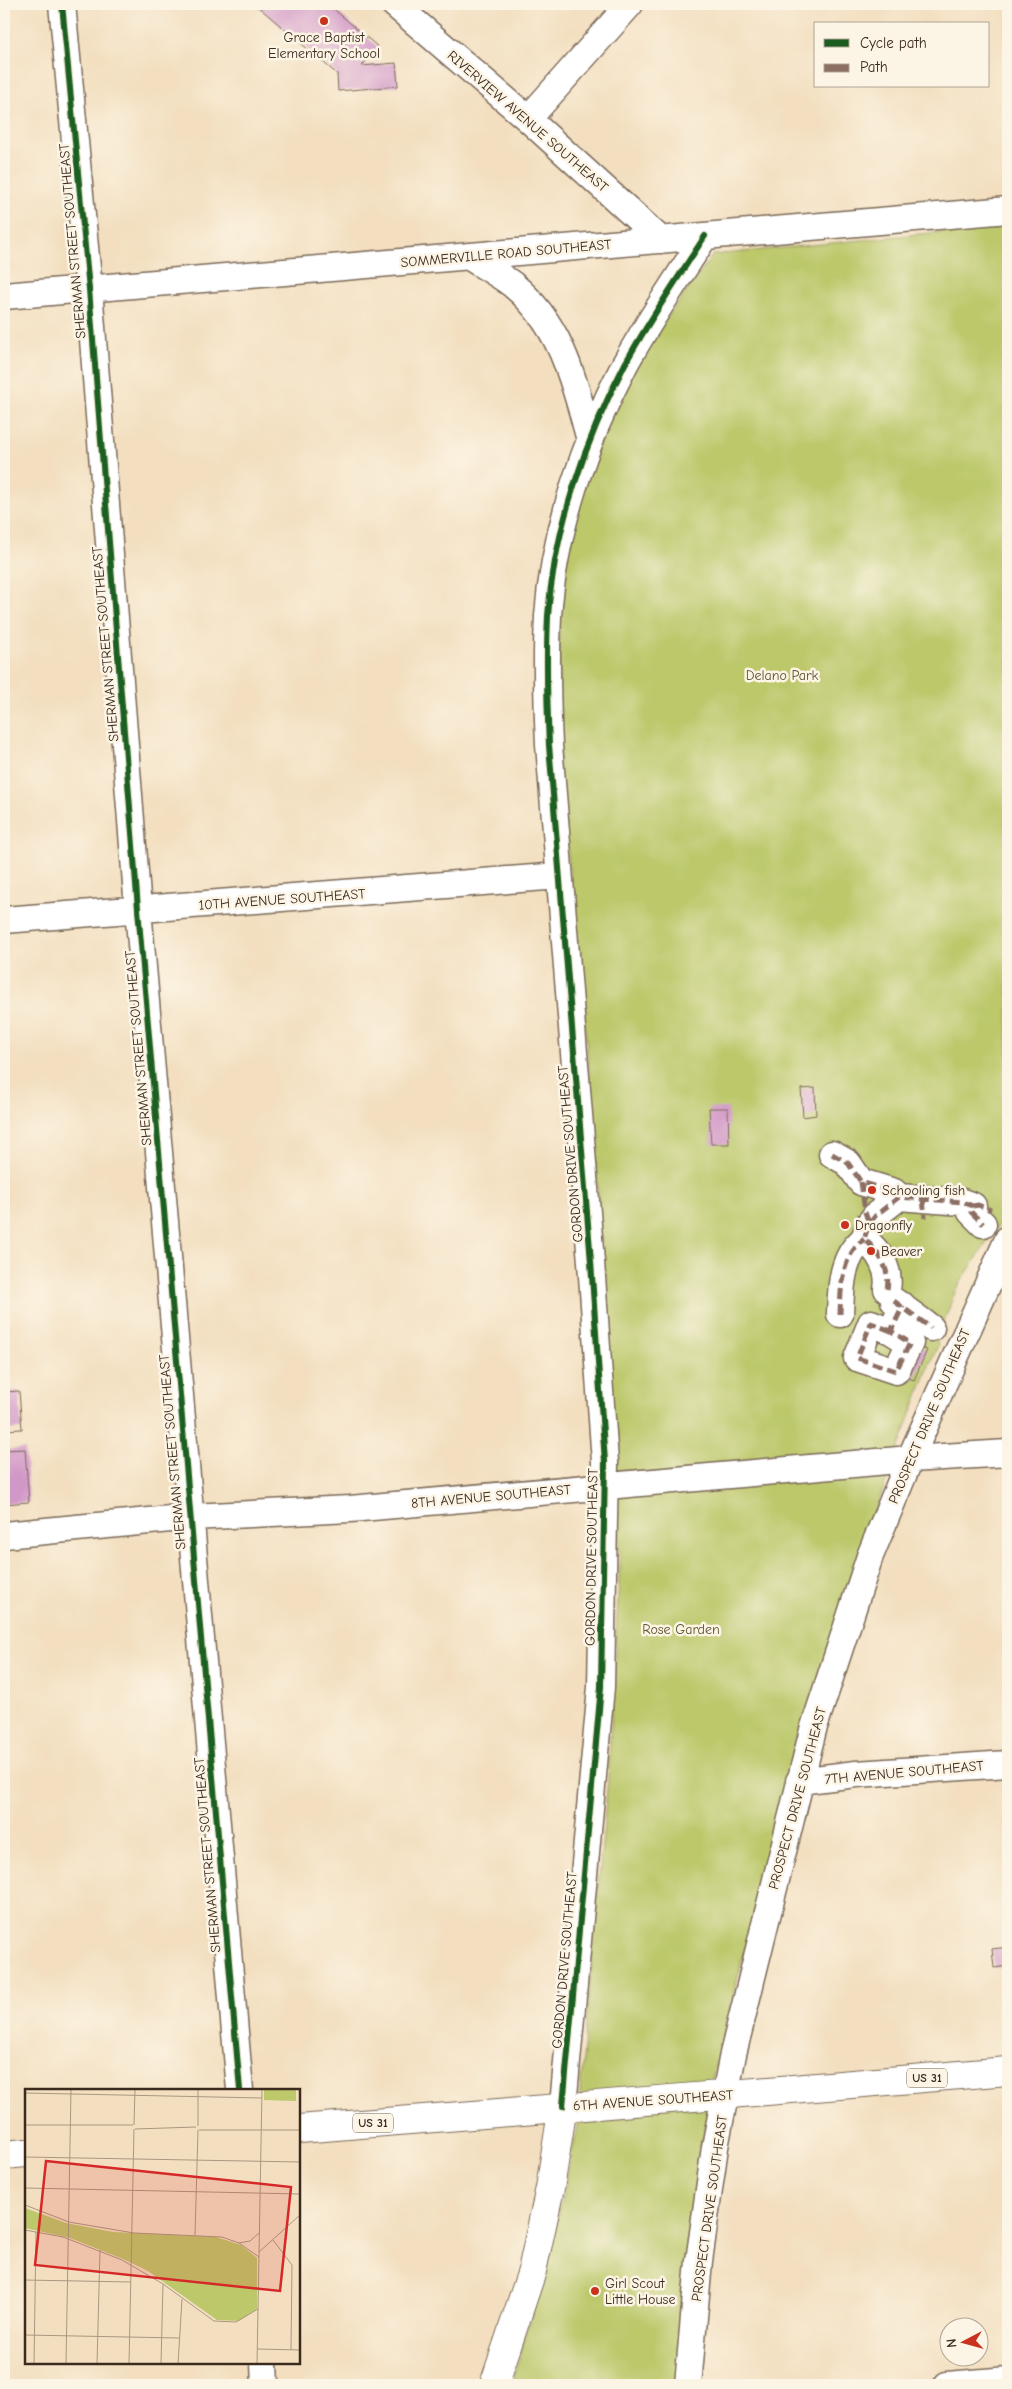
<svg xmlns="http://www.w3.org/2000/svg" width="1012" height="2389" font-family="'Comic Neue',sans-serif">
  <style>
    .green { fill: #bcc86a; stroke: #7c7944 }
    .building { fill: #d197c7 }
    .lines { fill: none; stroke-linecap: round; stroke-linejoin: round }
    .minor-casing { stroke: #7b6957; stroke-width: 29 }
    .major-casing { stroke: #7b6957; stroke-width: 30 }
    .minor { stroke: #fff; stroke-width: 26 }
    .major { stroke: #fff; stroke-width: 28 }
    .quiet { stroke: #8d6e63; stroke-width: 5; stroke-dasharray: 10 5; stroke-linecap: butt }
    .cycleway-casing { stroke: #fcf5e5; stroke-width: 9 }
    .cycleway { stroke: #1b5e20; stroke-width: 6 }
    .poi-dot { fill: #c8321e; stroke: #fcf5e5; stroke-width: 2 }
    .labels { text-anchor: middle; stroke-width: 5; stroke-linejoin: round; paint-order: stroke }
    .shield { fill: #fcf5e5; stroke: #75675a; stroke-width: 1 }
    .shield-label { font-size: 12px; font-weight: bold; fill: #3b2a1e }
    .poi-label { font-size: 14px; fill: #3b2a1e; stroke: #fcf5e5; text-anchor: start }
    .street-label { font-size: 14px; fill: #3b2a1e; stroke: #fcf5e5 }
    .park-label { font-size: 14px; fill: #5b5231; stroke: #fcf5e5 }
    .inset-road { fill: none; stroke: #a9977f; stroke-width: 1 }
    .view { fill: #d62828; fill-opacity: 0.15; stroke: #d62828; stroke-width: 2.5 }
    .inset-edge { fill: none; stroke: #3b2a1e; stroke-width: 2.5 }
  </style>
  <rect width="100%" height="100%" fill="#fcf5e5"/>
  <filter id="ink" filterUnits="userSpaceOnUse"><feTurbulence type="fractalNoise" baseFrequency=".02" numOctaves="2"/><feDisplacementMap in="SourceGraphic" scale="10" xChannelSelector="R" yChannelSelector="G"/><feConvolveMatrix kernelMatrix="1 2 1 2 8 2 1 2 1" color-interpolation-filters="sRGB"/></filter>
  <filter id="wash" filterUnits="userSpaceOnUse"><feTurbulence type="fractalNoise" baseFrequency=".0096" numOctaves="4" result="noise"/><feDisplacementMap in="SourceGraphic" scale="20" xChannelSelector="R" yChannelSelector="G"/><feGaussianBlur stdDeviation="1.12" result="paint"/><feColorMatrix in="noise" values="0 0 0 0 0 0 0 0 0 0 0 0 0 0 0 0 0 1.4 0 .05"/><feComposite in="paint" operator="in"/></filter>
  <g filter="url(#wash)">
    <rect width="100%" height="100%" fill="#f3dfc0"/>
    <path class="green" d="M1008,225V1211L956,1289L937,1341L938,1346L930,1363L864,1541L792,1759L713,2076L690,2231L677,2385H512L563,2197L577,2127L608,1778L620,1564L601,1239L589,1069L559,763V595L571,526L605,427L642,352L713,255Z"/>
    <g id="blocks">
      <path class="building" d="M255,4H328L378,47L362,66L396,63L398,86L338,91L337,74Z
        M815,1088L816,1115L803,1117L801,1089Z
        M709,1108H728L729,1144H711Z
        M915,1345L927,1350L914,1380L901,1375Z
        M19,1391L22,1429L4,1430V1392Z
        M25,1449L29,1502L4,1504V1450Z
        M1008,1947V1966L994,1968L992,1949Z"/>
    </g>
  </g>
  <g filter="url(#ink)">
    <use href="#blocks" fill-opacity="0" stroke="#7b6957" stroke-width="1"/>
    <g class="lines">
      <g class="minor-casing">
        <path id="minor" d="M62,4L89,289L138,909L240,2090
          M394,4L528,119L661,240
          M528,119L630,4
          M468,256C483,266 499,274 513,285C563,326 574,383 590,440
          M4,296L1008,210
          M4,920L559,876
          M832,1154L848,1163L861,1182L894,1192L899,1197
          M887,1289C891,1270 878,1250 864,1239L869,1224L876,1215L899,1197L962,1202L973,1206L971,1212L983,1224
          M894,1301L931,1328
          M840,1314C841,1287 841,1257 864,1239
          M891,1331L871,1323L857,1358L896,1371L910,1343L891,1331L903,1306
          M4,1535L191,1517L350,1509L910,1459L1008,1453
          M799,1781L856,1774L1008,1764
          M563,2106L601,1687L605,1462L591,1262L549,745C547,702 546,659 548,616C554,530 585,440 625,364C649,320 678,278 705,236
          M264,2363L265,2385
          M688,2385L699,2261L715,2147L733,2054L813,1730L870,1556L910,1459L1008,1239
          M947,2385L1008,2380"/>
      </g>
      <g class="major-casing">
        <path id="major" d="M299,2129C535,2109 772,2092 1008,2071
          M4,2155L26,2153
          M494,2385L532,2271L550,2188L563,2106"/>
      </g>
      <use href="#minor" class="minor"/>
      <use href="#major" class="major"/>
      <path class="quiet" d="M832,1154L848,1163L861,1182L894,1192L899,1197
        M861,1182L865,1212L869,1224
        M923,1199L925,1218
        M973,1206L978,1205L991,1210
        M887,1289C891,1270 878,1250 864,1239L869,1224L876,1215L899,1197L962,1202L973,1206L971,1212L983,1224
        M894,1301L931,1328
        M840,1314C841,1287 841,1257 864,1239
        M891,1331L871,1323L857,1358L896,1371L910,1343L891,1331L903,1306"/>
      <g class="cycleway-casing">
        <path id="cycleway" d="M62,4L89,289L138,909L240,2090
          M563,2106L601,1687L605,1462L591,1262L549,745C547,702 546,659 548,616C554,530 585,440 625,364C649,320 678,278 705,236"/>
      </g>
      <use href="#cycleway" class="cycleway"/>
    </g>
  </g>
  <g class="poi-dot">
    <circle cx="324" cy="21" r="5"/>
    <circle cx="872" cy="1190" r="5"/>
    <circle cx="845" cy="1225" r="5"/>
    <circle cx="871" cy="1251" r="5"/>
    <circle cx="595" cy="2291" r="5"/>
  </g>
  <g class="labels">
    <g class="shield">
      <rect x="907" y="2068.5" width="40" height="19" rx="4"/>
      <rect x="353" y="2113.5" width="40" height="19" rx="4"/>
    </g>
    <g class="shield-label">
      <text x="927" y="2082">US 31</text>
      <text x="373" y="2127">US 31</text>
    </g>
    <g class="poi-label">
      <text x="324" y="42" text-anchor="middle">Grace Baptist<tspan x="324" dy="16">Elementary School</tspan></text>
      <text x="882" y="1195">Schooling fish</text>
      <text x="855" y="1230">Dragonfly</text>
      <text x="881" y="1256">Beaver</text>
      <text x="605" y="2288">Girl Scout<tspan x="605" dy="16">Little House</tspan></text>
    </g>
    <g class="street-label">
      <text transform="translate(528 121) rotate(41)" y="5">RIVERVIEW AVENUE SOUTHEAST</text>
      <text transform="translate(72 241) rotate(-95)" y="5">SHERMAN STREET SOUTHEAST</text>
      <text transform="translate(506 253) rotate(-5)" y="5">SOMMERVILLE ROAD SOUTHEAST</text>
      <text transform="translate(105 644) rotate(-95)" y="5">SHERMAN STREET SOUTHEAST</text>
      <text transform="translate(282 899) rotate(-4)" y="5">10TH AVENUE SOUTHEAST</text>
      <text transform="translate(138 1048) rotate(-95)" y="5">SHERMAN STREET SOUTHEAST</text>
      <text transform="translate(570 1154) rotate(-95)" y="5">GORDON DRIVE SOUTHEAST</text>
      <text transform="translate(929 1416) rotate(-67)" y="5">PROSPECT DRIVE SOUTHEAST</text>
      <text transform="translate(172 1452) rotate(-95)" y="5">SHERMAN STREET SOUTHEAST</text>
      <text transform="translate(491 1496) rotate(-5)" y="5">8TH AVENUE SOUTHEAST</text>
      <text transform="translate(591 1557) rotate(-89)" y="5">GORDON DRIVE SOUTHEAST</text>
      <text transform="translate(904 1772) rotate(-5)" y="5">7TH AVENUE SOUTHEAST</text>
      <text transform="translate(797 1798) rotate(-75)" y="5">PROSPECT DRIVE SOUTHEAST</text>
      <text transform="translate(207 1855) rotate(-95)" y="5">SHERMAN STREET SOUTHEAST</text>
      <text transform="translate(564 1960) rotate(-85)" y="5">GORDON DRIVE SOUTHEAST</text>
      <text transform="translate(653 2100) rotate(-4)" y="5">6TH AVENUE SOUTHEAST</text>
      <text transform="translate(709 2208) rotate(-82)" y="5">PROSPECT DRIVE SOUTHEAST</text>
    </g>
    <g class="park-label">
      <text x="782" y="680">Delano Park</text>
      <text x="681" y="1634">Rose Garden</text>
    </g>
  </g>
  <g transform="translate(25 2089)">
    <rect width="275" height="275" fill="#f3dfc0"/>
    <path d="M239,0H271V12L239,11ZM0,119L41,134L88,143L191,148L216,156L232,169V220L214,232L192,231L123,182L98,170L45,149L0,139Z" fill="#bcc86a"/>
    <path class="inset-road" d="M0,4L237,9M0,36H108M109,36L110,0M173,37V0M110,40L171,38M174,41H275M0,68L275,73M0,99L275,105M0,116L44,133M44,133L109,144L197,148L214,154L234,168M0,141L38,148L97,171L138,195L189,232L211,233L233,220M170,146L173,41M248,151L267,176L266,261M214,154L225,152L234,144M234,163L275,126M0,191L106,193M0,246L154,249M232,260L275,261M9,275L11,143M41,275L46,0M72,275L75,161M104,275L109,40M136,275L138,195M153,275L157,210M232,275L237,0"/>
    <path class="view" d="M21,72L266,98L255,202L10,176Z"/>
    <rect width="275" height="275" class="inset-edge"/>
  </g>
  <rect width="1012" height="2389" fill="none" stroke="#fcf5e5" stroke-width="20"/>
  <rect x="814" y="22" width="175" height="65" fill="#fcf5e5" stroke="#afa495"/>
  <rect x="824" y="39" width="25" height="8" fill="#1b5e20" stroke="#afa495"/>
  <text x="860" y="48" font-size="15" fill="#3b2a1e">Cycle path</text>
  <rect x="824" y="64" width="25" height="8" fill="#8d6e63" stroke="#afa495"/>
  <text x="860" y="72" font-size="15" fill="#3b2a1e">Path</text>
  <g transform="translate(964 2342) rotate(264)"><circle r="24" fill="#fcf5e5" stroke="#afa495"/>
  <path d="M0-4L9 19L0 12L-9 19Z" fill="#c8321e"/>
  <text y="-8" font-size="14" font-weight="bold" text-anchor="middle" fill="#3b2a1e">N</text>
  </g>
</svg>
